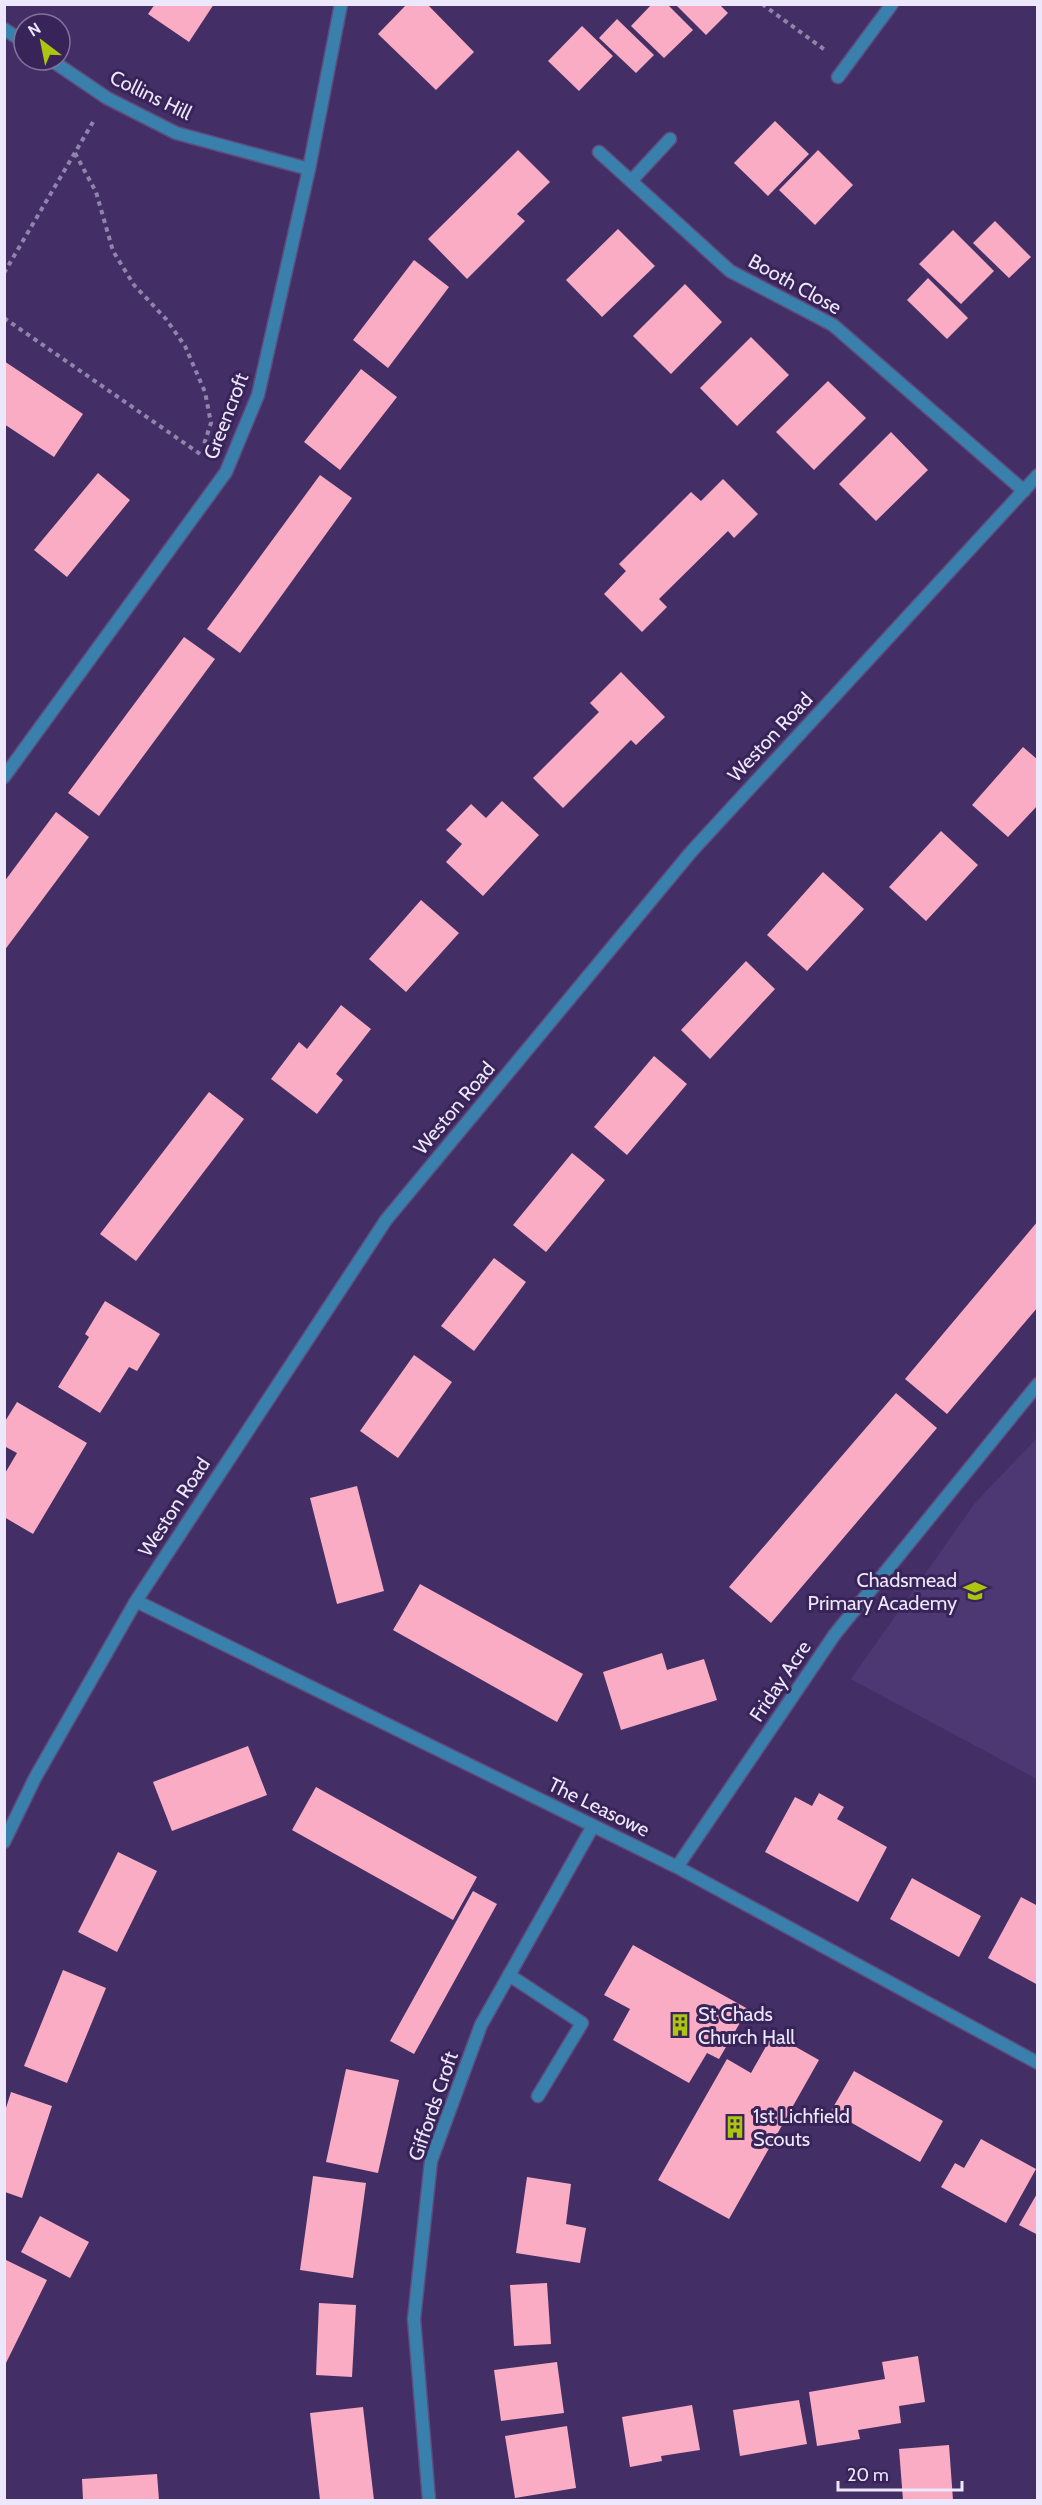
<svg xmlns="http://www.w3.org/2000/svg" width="1042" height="2505" font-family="Cabin,sans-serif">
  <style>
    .built { fill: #4e3874 }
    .building { fill: #f9acc4 }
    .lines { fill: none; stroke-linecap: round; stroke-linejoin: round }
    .lane-casing { stroke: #5e4c7d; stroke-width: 15 }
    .street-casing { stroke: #5e4c7d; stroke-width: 15 }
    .path { stroke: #9184ab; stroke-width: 4; stroke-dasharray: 4.5 4.5; stroke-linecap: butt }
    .lane { stroke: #3980ac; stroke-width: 12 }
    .street { stroke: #3980ac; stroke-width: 12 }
    .labels { text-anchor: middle; stroke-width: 6; stroke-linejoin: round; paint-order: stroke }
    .street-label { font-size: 20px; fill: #ece7fb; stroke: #392459 }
    .poi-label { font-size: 20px; fill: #ece7fb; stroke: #392459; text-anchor: start }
  </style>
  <rect width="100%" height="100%" fill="#432f65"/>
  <path class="built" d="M1037,1438V1779L851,1679L975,1503Z"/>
  <path class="building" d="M155,4H214L189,42L148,14Z
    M407,4H427L474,52L436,90L378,34Z
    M652,4H667L693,30L664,58L631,26Z
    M675,4H719L728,13L706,35Z
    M617,19L654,55L636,73L599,38Z
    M582,26L613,56L579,91L548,61Z
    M775,121L809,154L768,196L734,163Z
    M518,150L550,182L517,214L525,221L467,279L428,239Z
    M818,150L853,185L815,225L779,190Z
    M995,221L1031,257L1009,278L973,243Z
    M618,229L655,266L602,317L566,280Z
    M953,230L994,271L961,304L919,264Z
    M414,260L449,287L388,368L353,340Z
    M928,278L968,318L947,339L907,300Z
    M685,284L722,322L671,374L633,336Z
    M751,337L789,375L737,426L700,388Z
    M4,361L83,414L54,457L4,424Z
    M361,369L397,397L340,470L304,442Z
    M828,381L866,418L814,470L776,432Z
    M891,432L928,470L876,521L839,484Z
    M98,473L130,500L67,577L34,550Z
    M320,475L352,498L240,653L207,629Z
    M723,479L758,514L734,538L728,531L659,599L667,607L642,632L604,594L626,571L619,564L691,492L701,501Z
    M184,637L215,659L99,816L68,793Z
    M621,672L665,717L636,745L631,740L563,808L533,778L599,712L590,703Z
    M1023,747L1038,760V805L1008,837L972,805Z
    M502,801L539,835L483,896L446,862L462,844L446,830L471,804L486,818Z
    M56,812L89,837L4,951V882Z
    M941,831L978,865L926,921L889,887Z
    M823,872L864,909L807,971L767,935Z
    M421,900L459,933L406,992L369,959Z
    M746,961L775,989L710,1059L681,1030Z
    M341,1005L371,1029L336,1074L343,1080L317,1114L271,1079L299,1042L307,1049Z
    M654,1056L687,1084L627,1155L594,1127Z
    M209,1092L244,1119L136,1261L100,1234Z
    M572,1153L605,1180L546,1252L513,1225Z
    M1038,1221V1307L947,1414L905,1379Z
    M494,1258L526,1282L474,1351L441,1326Z
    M105,1301L160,1334L137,1371L129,1367L100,1413L58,1387L89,1337L85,1334Z
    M414,1355L452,1382L398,1458L360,1431Z
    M896,1393L937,1428L771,1623L729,1587Z
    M17,1402L87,1443L33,1534L4,1517V1475L17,1453L4,1446V1423Z
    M357,1486L384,1591L337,1604L310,1498Z
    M420,1584L583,1674L557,1722L393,1630Z
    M662,1653L667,1670L704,1659L717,1700L621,1730L603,1672Z
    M248,1746L267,1795L172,1831L153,1782Z
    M316,1787L477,1877L453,1920L292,1830Z
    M819,1793L844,1807L837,1819L887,1847L858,1902L765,1852L795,1797L812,1806Z
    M118,1852L157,1871L117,1952L78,1932Z
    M912,1878L981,1916L959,1957L890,1919Z
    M473,1891L497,1904L414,2054L390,2041Z
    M1021,1897L1038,1906V1985L988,1958Z
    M633,1945L748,2009L719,2059L707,2053L689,2083L613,2040L630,2009L604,1995Z
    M63,1970L106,1988L67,2083L24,2066Z
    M773,2034L819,2060L729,2219L658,2180L727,2059L751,2073Z
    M346,2069L399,2080L378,2173L326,2162Z
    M854,2071L943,2121L920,2162L831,2111Z
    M11,2092L52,2106L22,2198L5,2192V2111Z
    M981,2139L1036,2169L1006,2223L941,2187L955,2163L964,2168Z
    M313,2176L366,2183L353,2278L300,2270Z
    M527,2177L571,2184L566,2224L586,2228L580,2263L516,2253Z
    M1038,2192V2235L1019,2225Z
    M40,2216L89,2242L70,2278L21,2252Z
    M4,2259L47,2280L4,2367Z
    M547,2283L551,2344L514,2346L510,2285Z
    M319,2303L356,2305L352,2377L316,2375Z
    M918,2356L925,2402L899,2406L901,2423L858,2430L860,2439L817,2446L809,2392L885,2379L882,2362Z
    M557,2362L564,2413L501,2421L494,2370Z
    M799,2400L807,2444L740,2456L733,2410Z
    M692,2405L700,2450L661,2456L662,2461L630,2467L622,2417Z
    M363,2407L374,2500H320L310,2413Z
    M567,2426L576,2488L515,2498L505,2436Z
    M949,2445L953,2500H903L899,2449Z
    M157,2474L159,2500H83L82,2479Z"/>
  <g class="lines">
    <g class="lane-casing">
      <path id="lane" d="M838,77L892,4
        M509,1975L582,2023L538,2096"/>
    </g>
    <g class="street-casing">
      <path id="street" d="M4,29L24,42
        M51,60L107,98L176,133L309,169
        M599,152L730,271L833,325L1024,491
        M631,181L670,139
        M4,777L226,472L258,395L309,169L341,4
        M136,1601L677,1867L1038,2063
        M4,1842L35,1778L136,1601L386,1220L691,852L1038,475
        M677,1867L835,1634L1038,1384
        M429,2500L414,2319L431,2161L481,2025L593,1826"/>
    </g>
    <path class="path" d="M762,4L825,50
      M75,153L96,192L113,251L134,285L166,319L185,346L205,392L211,423L203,447
      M4,273L93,122
      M4,318L203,456"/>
    <use href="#lane" class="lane"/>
    <use href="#street" class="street"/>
  </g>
  <defs>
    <g id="school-bare" transform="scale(1.8)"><path d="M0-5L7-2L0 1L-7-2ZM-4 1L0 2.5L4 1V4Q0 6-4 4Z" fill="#acc610" stroke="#392459" stroke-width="2.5" paint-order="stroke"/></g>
    <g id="building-bare" transform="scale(1.8)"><path d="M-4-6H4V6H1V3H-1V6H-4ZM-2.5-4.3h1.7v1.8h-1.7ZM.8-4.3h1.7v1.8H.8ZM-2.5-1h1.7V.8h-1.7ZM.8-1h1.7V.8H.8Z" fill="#acc610" stroke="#392459" stroke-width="2.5" paint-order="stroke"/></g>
  </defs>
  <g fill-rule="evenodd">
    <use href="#school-bare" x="975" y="1591"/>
    <use href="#building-bare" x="680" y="2025"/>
    <use href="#building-bare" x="735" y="2127"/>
  </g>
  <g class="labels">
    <g class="street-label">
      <text transform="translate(151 95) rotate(26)" y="7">Collins Hill</text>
      <text transform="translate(795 284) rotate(29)" y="7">Booth Close</text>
      <text transform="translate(226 416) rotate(-69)" y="7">Greencroft</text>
      <text transform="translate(770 737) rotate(-47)" y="7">Weston Road</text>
      <text transform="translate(454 1108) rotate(-50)" y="7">Weston Road</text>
      <text transform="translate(174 1507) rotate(-57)" y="7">Weston Road</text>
      <text transform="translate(780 1681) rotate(-56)" y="7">Friday Acre</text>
      <text transform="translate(599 1807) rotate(26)" y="7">The Leasowe</text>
      <text transform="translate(433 2106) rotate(-71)" y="7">Giffords Croft</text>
    </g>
    <g class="poi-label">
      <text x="957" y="1587" text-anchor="end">Chadsmead<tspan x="957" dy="23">Primary Academy</tspan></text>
      <text x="698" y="2021">St Chads<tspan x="698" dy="23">Church Hall</tspan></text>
      <text x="753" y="2123">1st Lichfield<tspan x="753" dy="23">Scouts</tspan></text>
    </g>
  </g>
  <rect width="1042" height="2505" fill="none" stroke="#ece7fb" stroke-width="12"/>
  <g transform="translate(42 42) rotate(328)"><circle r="28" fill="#392459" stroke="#81729a" stroke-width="1.5"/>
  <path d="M0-4.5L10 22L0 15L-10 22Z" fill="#acc610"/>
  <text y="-9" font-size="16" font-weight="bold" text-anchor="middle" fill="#ece7fb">N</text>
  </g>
  <path d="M838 2481v9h124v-9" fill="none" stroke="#ece7fb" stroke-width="3"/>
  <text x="847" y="2481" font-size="18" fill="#ece7fb" stroke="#392459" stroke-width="4.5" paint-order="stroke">20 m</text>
</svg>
